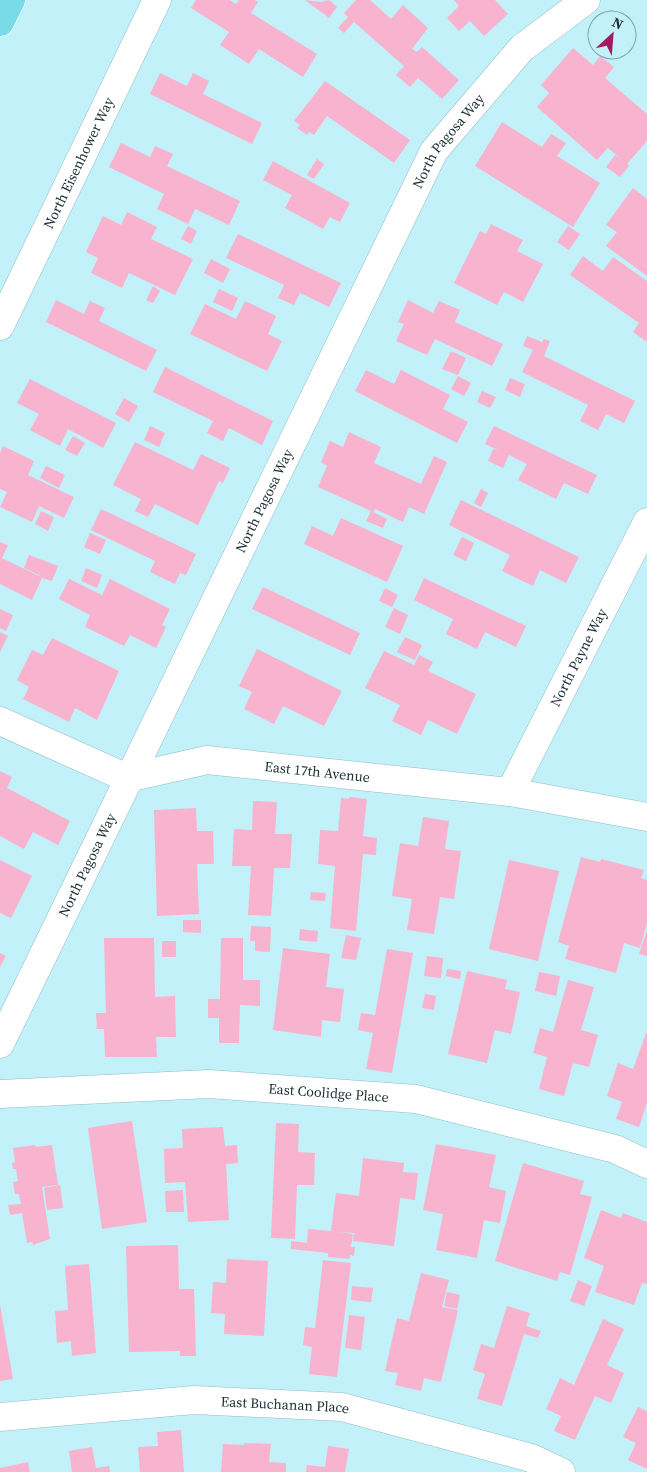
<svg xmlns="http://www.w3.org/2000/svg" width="647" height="1472" font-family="'Source Serif 4',serif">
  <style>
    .building { fill: #f8b3ce }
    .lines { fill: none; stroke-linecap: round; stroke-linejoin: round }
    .minor-casing { stroke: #90bdc6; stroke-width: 29 }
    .primary-casing { stroke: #fff; stroke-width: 29 }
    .minor { stroke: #fff; stroke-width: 28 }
    .primary { stroke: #79dae8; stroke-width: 28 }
    .labels { text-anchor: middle; stroke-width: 4; stroke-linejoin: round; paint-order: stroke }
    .street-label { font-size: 14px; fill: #1d2f33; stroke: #c2f1fa }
  </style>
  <rect width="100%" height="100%" fill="#c2f1fa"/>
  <path class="building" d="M196,0H230L236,4L239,0H255L258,2L251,13L317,54L303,77L259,49L249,64L220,45L229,32L191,8Z
    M305,0L321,2L329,0L337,7L329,18Z
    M356,0H370L391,19L403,5L428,28L412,49L417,52L422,47L459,80L442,99L418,78L410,87L396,75L404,66L354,22L344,33L338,28L348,17L344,13Z
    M454,0H495L508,14L484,36L470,21L459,31L447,18L459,6Z
    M573,48L593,65L600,56L614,67L605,78L647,114V141L627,164L629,166L620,177L606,167L615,155L622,160L608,148L597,160L537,107L549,93L541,85Z
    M160,73L187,86L193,73L209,81L203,94L262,123L252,144L150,94Z
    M325,81L410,140L394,163L327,116L314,135L309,132L307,135L297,128L300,125L294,121Z
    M502,122L542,147L551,134L566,143L557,156L600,183L573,227L475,166Z
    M121,143L150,157L155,146L173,154L167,166L240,201L229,225L195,209L188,224L157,209L164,194L109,167Z
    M317,159L324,164L314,179L307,175Z
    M273,161L350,203L340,222L330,217L323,229L285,208L292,195L263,180Z
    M633,188L647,199V276L606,246L617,232L606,225Z
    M127,212L157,227L151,239L193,259L175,295L129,273L122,288L91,273L98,258L86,252L103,216L121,225Z
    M491,224L523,240L517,251L543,264L523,302L504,292L497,305L454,283L480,231L486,234Z
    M188,226L197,231L191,244L181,239Z
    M568,226L580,234L569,250L557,242Z
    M238,234L341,283L329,307L300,293L294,305L278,298L284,285L226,258Z
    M583,256L603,271L613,257L647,281V342L633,332L639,323L570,275Z
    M211,259L230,269L223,283L204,273Z
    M153,286L160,291L153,303L146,300Z
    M219,289L238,298L232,311L213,302Z
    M56,300L84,314L90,301L105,308L99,321L157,350L146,371L46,322Z
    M408,300L433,313L439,301L460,310L455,322L503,344L492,366L435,339L427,355L396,341L404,324L398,322Z
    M245,301L276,316L268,334L282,341L267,371L190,334L205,304L236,319Z
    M527,336L542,342L544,339L550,341L544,356L635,401L624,423L606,414L598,430L580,421L588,405L522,372L533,350L523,346Z
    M451,351L466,358L458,375L442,369Z
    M165,367L273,421L262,445L229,428L223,441L207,433L213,421L153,392Z
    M366,370L394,384L401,370L450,395L443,409L468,422L457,443L355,391Z
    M458,376L471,383L464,396L451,389Z
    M510,378L525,384L520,397L505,390Z
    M30,379L116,423L103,448L68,429L60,446L30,430L39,414L17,403Z
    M482,391L496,397L490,408L477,402Z
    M124,398L138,406L129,422L115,414Z
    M150,426L165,433L159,447L144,440Z
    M494,426L597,475L588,494L564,483L556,499L518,480L527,464L509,455L503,468L488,461L493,449L498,450L485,444Z
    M349,432L381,447L374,463L421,484L434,456L447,462L424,514L409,507L403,522L375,509L373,512L387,519L383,528L366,521L371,511L318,487L327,466L321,462L330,441L343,447Z
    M73,436L85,443L77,456L65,450Z
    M135,442L193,470L201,454L230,468L223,483L219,481L198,525L155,504L148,517L135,511L141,499L113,485Z
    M3,446L34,461L28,475L74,497L64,518L39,506L32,522L0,507L7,492L0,489V453Z
    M46,466L65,475L59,488L40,478Z
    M481,489L488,493L481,507L474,503Z
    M461,500L579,557L566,583L540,570L533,586L502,571L510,555L449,525Z
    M101,509L196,554L186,575L180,573L175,584L150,572L155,561L91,530Z
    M41,511L54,517L48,531L35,524Z
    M341,518L403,546L387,582L304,544L312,526L333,536Z
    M90,533L106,540L100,554L84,547Z
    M462,537L474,543L466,561L453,555Z
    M0,542L8,545L2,558L39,576L41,569L39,575L24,568L29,555L58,566L52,581L42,578L32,600L0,584Z
    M86,568L102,575L97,588L81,581Z
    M424,578L526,626L516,647L485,632L477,649L446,634L453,619L414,600Z
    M69,579L102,595L110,579L170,609L162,625L166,627L156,648L130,635L124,646L85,627L90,615L59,599Z
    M263,587L360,633L350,655L252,609Z
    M385,588L398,595L392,607L379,601Z
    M394,608L408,615L400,634L385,627Z
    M0,609L13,615L6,631L0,628Z
    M0,632L8,636L0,652Z
    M405,637L422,645L415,660L397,652Z
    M52,638L119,671L97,720L75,708L69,722L23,699L29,687L17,680L32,650L43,655Z
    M257,649L342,691L324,726L283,706L274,724L244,709L252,692L239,686Z
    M384,651L414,665L419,655L433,662L428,671L476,694L457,734L428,720L421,735L392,721L400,705L365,688Z
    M0,771L12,777L7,788L70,821L58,845L33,832L24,849L0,836Z
    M349,797L367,799L363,836L377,838L376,855L363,854L356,931L330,928L335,866L318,864L320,830L338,831L341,798L349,799Z
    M253,801L277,802L275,834H292L290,868H274L271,916L248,915L251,866H232L234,829L252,830Z
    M196,808L197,831H213L214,864H197L199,914L157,916L154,810Z
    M423,817L449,821L445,849L461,851L454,899L440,897L434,934L407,930L412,899L392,896L400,843L418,846Z
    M581,857L600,862L601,859L644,870L641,878L647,880V923L640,948L624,943L616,973L565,959L569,946L558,942Z
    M0,860L32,876L11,918L0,913Z
    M509,860L559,871L538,961L489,949Z
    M311,892L326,893L325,901L310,900Z
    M183,920H201V933L183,932Z
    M251,926L271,927L270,952L255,951V941H250Z
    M300,929L318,931L317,942L299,940Z
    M647,930V956L639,954Z
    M346,935L361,938L356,960L341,958Z
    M104,938H154L155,997L175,996L176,1037H156L157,1057H105L104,1029H97L96,1013H106Z
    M221,938H243V980H260V1006L240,1005L239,1043H219V1018H208V999H220Z
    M162,941H176V957H162Z
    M283,948L330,954L326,987L344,989L340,1022L322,1020L321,1037L273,1030Z
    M387,949L413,953L392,1073L366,1069L373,1033L358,1030L361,1013L375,1015Z
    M0,953L6,956L0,967Z
    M427,956L443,958L441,978L424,976Z
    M447,969L461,971L460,979L446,976Z
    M467,971L507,980L505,989L520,992L511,1034L495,1030L487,1063L448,1054Z
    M539,972L560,976L556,996L535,991Z
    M568,980L594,987L581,1030L598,1035L589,1067L573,1063L564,1096L539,1089L547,1057L533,1053L540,1028L553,1032Z
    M425,994L436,996L434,1010L422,1008Z
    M647,1031V1103L639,1127L616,1119L622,1102L607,1096L618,1063L633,1069Z
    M132,1121L147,1222L102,1229L88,1128Z
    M276,1123L299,1124L298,1152L315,1153L314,1185H297L295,1239L271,1238Z
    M223,1127L225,1146L237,1145L238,1163L226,1164L229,1220L188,1222L185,1182L165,1183L164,1149L183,1148L182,1129Z
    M436,1144L496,1155L489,1187L506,1191L500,1223L484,1220L477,1258L436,1250L443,1214L423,1210Z
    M35,1145L36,1147L52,1145L58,1185L42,1187L50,1239L33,1245L32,1242L27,1243L22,1213L10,1215L8,1205L21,1204L19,1194H15L13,1182L18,1181L16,1169H13L12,1163L15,1162L13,1148Z
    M363,1158L404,1163L403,1172L418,1173L415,1200L400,1198L394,1246L353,1241L354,1233L339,1232L353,1234L351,1247H355L354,1256L350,1255V1259L328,1257V1253L291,1249V1241L307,1243L308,1229L331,1231L336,1193L359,1196Z
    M523,1163L584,1181L580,1194L592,1197L570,1275L560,1272L557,1281L495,1261Z
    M60,1185L63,1208L47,1210L44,1188Z
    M183,1190L184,1212H166L165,1191Z
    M601,1210L621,1218L623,1213L647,1222V1284L642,1283L634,1305L595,1292L604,1266L584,1258Z
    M178,1245L179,1289H194L196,1356H180V1351L129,1352L126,1246Z
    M227,1259L268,1261L264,1336L224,1334L225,1314L211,1313L213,1282L226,1283Z
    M323,1260L351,1263L337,1377L309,1374L312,1347L303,1345L305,1327L315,1328Z
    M89,1264L96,1353L72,1356L71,1341L57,1343L55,1311L68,1310L65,1266Z
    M421,1273L449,1280L442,1307L458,1310L441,1382L424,1378L421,1391L395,1385L398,1373L385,1371L397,1318L409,1321Z
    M578,1280L592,1286L584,1306L570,1301Z
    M352,1286L373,1288L371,1302L351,1300Z
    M447,1292L460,1295L457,1309L444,1306Z
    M0,1305L13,1379L0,1381Z
    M507,1306L530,1313L526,1326L541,1331L538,1338L524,1334L502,1406L477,1399L485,1374L473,1370L481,1344L494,1348Z
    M349,1315L365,1317L361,1350L345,1348Z
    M603,1319L624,1329L607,1365L624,1373L611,1403L595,1396L575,1440L554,1431L561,1416L546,1409L560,1378L574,1385Z
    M638,1407L647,1411V1469L628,1460L636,1443L623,1437Z
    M181,1430L184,1472H140L138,1447L158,1446L157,1432Z
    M244,1443L271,1444L269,1462L286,1463V1472H221L223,1444L244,1445Z
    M328,1446L349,1449L345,1472H306L307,1465L325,1467Z
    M92,1447L96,1468L109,1466L110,1472H72L69,1451Z
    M28,1462L30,1472H0V1468Z"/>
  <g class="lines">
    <g class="minor-casing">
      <g id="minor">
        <path id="s1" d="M0,326L157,0"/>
        <path id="s2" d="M0,721L127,778L207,760L510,792L647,817"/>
        <path id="s3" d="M510,792L647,522"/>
        <path id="s4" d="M0,1044L434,151L522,48L586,0"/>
        <path id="s5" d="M0,1094L209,1084L416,1099L615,1149L647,1164"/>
        <path id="s6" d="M0,1417L194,1400L342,1407L531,1458L561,1472"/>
      </g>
    </g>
    <g class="primary-casing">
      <path id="primary" d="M0,22L11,0"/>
    </g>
    <use href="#minor" class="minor"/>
    <use href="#primary" class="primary"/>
  </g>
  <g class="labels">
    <g class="street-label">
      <text dy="5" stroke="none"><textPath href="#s4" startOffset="1009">North Pagosa Way</textPath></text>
      <text dy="5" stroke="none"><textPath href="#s1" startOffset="181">North Eisenhower Way</textPath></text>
      <text dy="5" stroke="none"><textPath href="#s4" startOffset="604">North Pagosa Way</textPath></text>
      <text dy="5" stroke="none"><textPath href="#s3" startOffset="151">North Payne Way</textPath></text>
      <text dy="5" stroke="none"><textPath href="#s2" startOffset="332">East 17th Avenue</textPath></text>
      <text dy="5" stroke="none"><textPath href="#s4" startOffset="199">North Pagosa Way</textPath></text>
      <text dy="5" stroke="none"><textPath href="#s5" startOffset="329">East Coolidge Place</textPath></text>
      <text dy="5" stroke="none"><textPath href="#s6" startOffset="286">East Buchanan Place</textPath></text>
    </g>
  </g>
  <g transform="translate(612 35) rotate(26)"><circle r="24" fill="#c2f1fa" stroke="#80a3aa"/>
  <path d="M0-4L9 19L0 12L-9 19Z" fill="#a21964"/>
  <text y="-8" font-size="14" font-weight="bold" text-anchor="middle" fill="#1d2f33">N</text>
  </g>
</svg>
